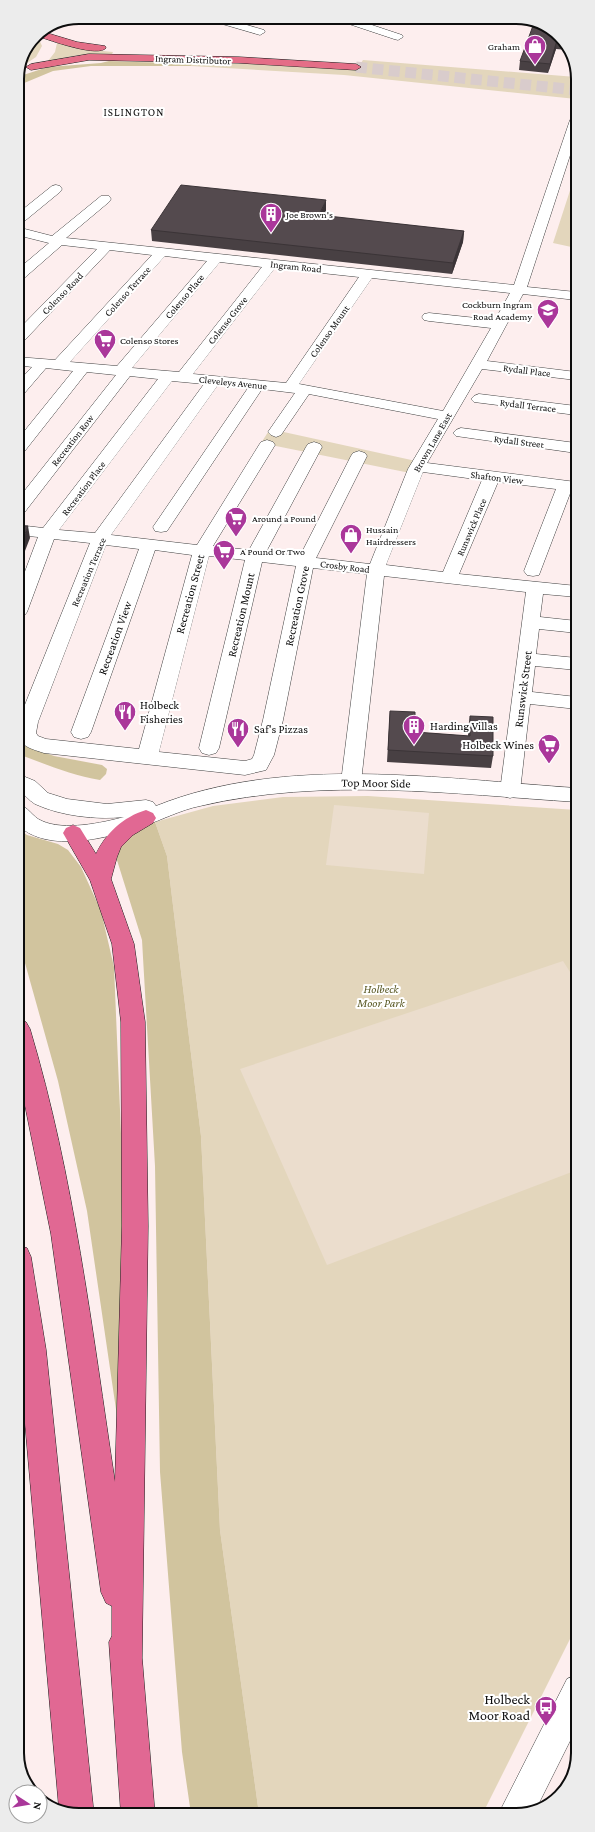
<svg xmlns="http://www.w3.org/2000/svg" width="595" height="1832" font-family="'Crimson Pro',serif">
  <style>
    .green { fill: #e3d6bc }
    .forest { fill: #d1c49e }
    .pitch { fill: #ebddcd }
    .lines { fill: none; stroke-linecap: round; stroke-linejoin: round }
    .trunk-tunnel { stroke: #d9cccc; stroke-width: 11; stroke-dasharray: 11 5.5; stroke-linecap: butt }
    .minor-casing { stroke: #404040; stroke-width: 1 }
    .tertiary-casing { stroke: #404040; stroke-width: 1 }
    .trunk-casing { stroke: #1e1e1e; stroke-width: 1 }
    .motorway-casing { stroke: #1e1e1e; stroke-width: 1 }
    .minor { fill: #fff; fill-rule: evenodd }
    .tertiary { fill: #fff; fill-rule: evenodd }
    .trunk { fill: #e46e87; fill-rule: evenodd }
    .motorway { fill: #e16893; fill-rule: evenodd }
    .wall { fill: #484043 }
    .shaded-wall { fill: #3b3437 }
    .building { fill: #544a4e; stroke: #3b3437 }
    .labels { text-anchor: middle; stroke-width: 4; stroke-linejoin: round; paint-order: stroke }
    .far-poi-label { font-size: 10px; fill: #0d0d0d; stroke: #fff; text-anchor: start }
    .far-street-label { font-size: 10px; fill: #0d0d0d; stroke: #fff }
    .far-neighbourhood-label { font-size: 11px; letter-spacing: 1px; fill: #0d0d0d; stroke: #fff }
    .street-label { font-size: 12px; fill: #0d0d0d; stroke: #fff }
    .poi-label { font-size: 12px; fill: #0d0d0d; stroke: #fff; text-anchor: start }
    .park-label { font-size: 12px; font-style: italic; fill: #5b5a26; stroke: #fff }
    .near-poi-label { font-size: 14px; fill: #0d0d0d; stroke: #fff; text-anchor: end }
    .rim { fill: none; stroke: #0d0d0d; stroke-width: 2 }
  </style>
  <rect width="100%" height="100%" fill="#fdeeee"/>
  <path class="green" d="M35,35L38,37L42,46L36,57L21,67Z
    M57,43L84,49L113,52L112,54L79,55L48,61L55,52Z
    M363,60L576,77V99L344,75L191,66L190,64L109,61L256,64L354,70L357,69Z
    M576,172V248L553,243Z
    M270,429L416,461L410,473L261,443Z
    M368,796L577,810L578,1623L483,1813L259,1814L220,1530L201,1136L167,856L155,822L213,806L283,797Z"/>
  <path class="forest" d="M109,61L191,64V66H91L53,71L17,86V77L48,67L101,63Z
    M18,743L54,756L102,765L107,769L106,774L100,780C71,775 45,764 18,754Z
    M155,822L167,856L201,1136L220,1530L259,1814H191L182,1752L160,1472L155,1166L142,940L116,857L123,839L140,826Z
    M18,828L27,835L58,844L68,850L81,867L101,911L114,967L125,1229V1471L87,1211L58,1081L18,938Z"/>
  <path class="pitch" d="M334,805L429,813L424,874L326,865Z
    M563,961L577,983V1170L327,1265L240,1069Z"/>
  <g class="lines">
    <path class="trunk-tunnel" d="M356,67L576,90"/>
    <g class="minor-casing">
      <path id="minor" d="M204,17H220L264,30L265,32L260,35L205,19Z
        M333,17H348L402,35L403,37L398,40L394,39L334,19Z
        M472,17L523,18L536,24L532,25L477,20Z
        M576,117V137L527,287L576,292V300L523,294L487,361L576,372V380L482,369L427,463L576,482V492L571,491L539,575L533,576L527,575L524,571L556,489L498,482L459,574L577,586V597L543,594L540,617L577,621V633L539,629L536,654L577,658V670L535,666L532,692L577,697V709L530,704L520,791L517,796L510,798L503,796L500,791L526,592L384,576L361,782L358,787L351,789L344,787L341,782L367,574L313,568L283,720L274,755L266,770L245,775L44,753C25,747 15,744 18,722L90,543L54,539L27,612L24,616L18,618V590L38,537L18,535V525L43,528L158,379L130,376L24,513L18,514V499L116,375L87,372L24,452L18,454V439L73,371L46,368L22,396L17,397V383L32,367L17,365V357L55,360L152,255L110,250L22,343L17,344V331L97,249L62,245L22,280L17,281V270L49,243L17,235V227L52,236L101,196H109L111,199L109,202L66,238L514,285L570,120ZM165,256L207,261L117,366L70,362ZM220,262L262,267L179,372L132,368ZM275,268L359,277L286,383L193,374ZM372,278L510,293L495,320L429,313L424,314L422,317L424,320L429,321L491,328L443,411L299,384ZM172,381L204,384L95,533L59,530ZM218,385L248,388L153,527L155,531L161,532L167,531L262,389L295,393L268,432L271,435L276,437L281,435L309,394L438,419L408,469L370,564L316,558L367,456L365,453L359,451L353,453L351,456L300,556L266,552L322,447L320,444L314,442L308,444L306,447L249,550L213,546L275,445L273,442L267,440L261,442L259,445L197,545L111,535ZM423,472L482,480L443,572L386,565ZM106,545L139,549L71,732L74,737L81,739L88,737L91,732L155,550L192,555L139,749L46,739L38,736L36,733L38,722ZM209,556L245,560L199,748L202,753L209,755L216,753L219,748L262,562L296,566L263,720L254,755L252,759L245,761L159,752Z
        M56,185L60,186L62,189L60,192L21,224L17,225V214L52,186Z
        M479,394L576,406V415L474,402L471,399L474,396Z
        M461,428L576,443V453L456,436L453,433L456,430Z"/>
    </g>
    <g class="tertiary-casing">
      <path id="tertiary" d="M18,774L35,781L48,793L67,799L107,804L146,800L153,802L156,806C285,754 441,779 577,788V802C451,794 324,777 200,806C180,810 162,820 143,826C109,838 47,854 18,825V804C29,807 32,817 42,821C64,831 102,823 124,817C96,820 61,816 35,804C28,800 24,793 18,790Z
        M578,1674V1725L535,1811L532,1813H499L567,1679Z"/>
    </g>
    <g class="trunk-casing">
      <path id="trunk" d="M47,33L77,42L105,46L106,48C98,57 55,42 43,38L42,36Z
        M89,54L239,57L356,64L361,67L356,70L239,63L89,60L31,70L26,67L31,64Z"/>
    </g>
    <g class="motorway-casing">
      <path id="motorway" d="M146,810L153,813L156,818L153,823L133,835L121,847L117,857L111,879L134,944L145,1022L148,1226L142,1658L155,1815H121L109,1642L112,1636V1606L106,1603L101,1592L51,1234L18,1071V1019L26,1022L30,1029C74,1176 92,1330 115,1482L122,1226L121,1022L112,944L90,880L63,833L66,828L73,825L80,828L96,854C106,833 123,817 146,810Z
        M18,1245L27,1248L31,1257L46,1350L94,1815H74L59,1809L19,1355Z"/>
    </g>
    <use href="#minor" class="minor"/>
    <use href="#tertiary" class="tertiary"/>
    <use href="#trunk" class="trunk"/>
    <use href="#motorway" class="motorway"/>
  </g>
  <path class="wall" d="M557,32L568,50L556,49L548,73L519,70L520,61Z
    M326,212L324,216L464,231L463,242L452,274L152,241L151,230Z
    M390,711L415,732L468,736V728L470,716L493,756L491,768L387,762Z"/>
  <path class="shaded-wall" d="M557,40L556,49L548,73L550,64Z
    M326,200V212L318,226L319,215Z
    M464,231L463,242L452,274L453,263Z
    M28,526L30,538L18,569V552Z"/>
  <path class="building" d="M534,23L557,32L562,41L557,40L550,64L520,61Z
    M181,185L326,200L319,215L464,231L453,263L151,230Z
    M18,526H28L18,552Z
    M390,711L415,712V732L470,736V716L493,717V756L388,750Z"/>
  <defs>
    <g id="shop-pin" transform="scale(1.15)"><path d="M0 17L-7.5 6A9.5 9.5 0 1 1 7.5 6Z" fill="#aa379a" stroke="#fff"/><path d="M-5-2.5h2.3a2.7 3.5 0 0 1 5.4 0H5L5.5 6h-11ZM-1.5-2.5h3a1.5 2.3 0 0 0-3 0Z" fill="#fff"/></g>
    <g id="building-pin" transform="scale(1.15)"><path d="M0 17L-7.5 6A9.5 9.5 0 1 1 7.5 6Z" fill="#aa379a" stroke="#fff"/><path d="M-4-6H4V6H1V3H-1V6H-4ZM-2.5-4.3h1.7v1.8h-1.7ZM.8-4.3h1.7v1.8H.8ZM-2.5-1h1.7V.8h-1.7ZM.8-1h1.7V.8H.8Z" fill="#fff"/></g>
    <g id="school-pin" transform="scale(1.15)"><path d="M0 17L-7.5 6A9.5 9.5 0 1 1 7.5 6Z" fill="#aa379a" stroke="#fff"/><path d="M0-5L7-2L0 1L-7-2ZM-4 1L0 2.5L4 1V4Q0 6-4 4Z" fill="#fff"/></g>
    <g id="supermarket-pin" transform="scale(1.15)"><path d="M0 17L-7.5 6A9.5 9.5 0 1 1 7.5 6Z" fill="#aa379a" stroke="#fff"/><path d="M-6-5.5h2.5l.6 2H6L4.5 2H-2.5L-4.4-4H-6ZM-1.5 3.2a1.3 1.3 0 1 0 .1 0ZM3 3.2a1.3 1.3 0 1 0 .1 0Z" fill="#fff"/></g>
    <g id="restaurant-pin" transform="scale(1.15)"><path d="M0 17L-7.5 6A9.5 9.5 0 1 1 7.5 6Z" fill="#aa379a" stroke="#fff"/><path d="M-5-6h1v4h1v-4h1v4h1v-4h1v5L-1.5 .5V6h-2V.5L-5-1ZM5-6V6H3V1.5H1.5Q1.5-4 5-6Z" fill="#fff"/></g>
    <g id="bus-pin" transform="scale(1.15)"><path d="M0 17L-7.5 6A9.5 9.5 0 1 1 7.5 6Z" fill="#aa379a" stroke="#fff"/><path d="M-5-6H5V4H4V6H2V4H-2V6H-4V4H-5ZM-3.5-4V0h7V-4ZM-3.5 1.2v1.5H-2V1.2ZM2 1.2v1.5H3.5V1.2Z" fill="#fff"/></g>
  </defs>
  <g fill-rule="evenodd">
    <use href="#shop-pin" x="535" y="46"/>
    <use href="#building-pin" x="271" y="214"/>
    <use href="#school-pin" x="548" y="310"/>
    <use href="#supermarket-pin" x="105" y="340"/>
    <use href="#supermarket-pin" x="236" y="518"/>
    <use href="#shop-pin" x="351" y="535"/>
    <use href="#supermarket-pin" x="224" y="551"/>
    <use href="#restaurant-pin" x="125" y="712"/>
    <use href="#building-pin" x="414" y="726"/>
    <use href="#restaurant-pin" x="238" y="729"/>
    <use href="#supermarket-pin" x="549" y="745"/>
    <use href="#bus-pin" x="546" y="1707"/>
  </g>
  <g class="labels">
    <g class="far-poi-label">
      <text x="520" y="50" text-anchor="end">Graham</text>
      <text x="286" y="218">Joe Brown's</text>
      <text x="532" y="308" text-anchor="end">Cockburn Ingram<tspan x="532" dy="12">Road Academy</tspan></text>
      <text x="120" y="344">Colenso Stores</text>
      <text x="252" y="522">Around a Pound</text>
      <text x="366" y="533">Hussain<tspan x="366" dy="12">Hairdressers</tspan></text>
      <text x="240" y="555">A Pound Or Two</text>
    </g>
    <g class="far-street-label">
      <text transform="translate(193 59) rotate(2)" y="4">Ingram Distributor</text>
      <text transform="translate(296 266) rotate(6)" y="4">Ingram Road</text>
      <text transform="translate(127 291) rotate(-48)" y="4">Colenso Terrace</text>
      <text transform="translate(62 293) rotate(-46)" y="4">Colenso Road</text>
      <text transform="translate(184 296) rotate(-50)" y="4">Colenso Place</text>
      <text transform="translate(227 320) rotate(-52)" y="4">Colenso Grove</text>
      <text transform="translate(329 331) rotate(-55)" y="4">Colenso Mount</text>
      <text transform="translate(527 370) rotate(7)" y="4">Rydall Place</text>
      <text transform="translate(233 382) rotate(6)" y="4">Cleveleys Avenue</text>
      <text transform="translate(528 405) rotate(7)" y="4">Rydall Terrace</text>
      <text transform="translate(72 440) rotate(-52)" y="4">Recreation Row</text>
      <text transform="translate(519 441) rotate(7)" y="4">Rydall Street</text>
      <text transform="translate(432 442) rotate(-60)" y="4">Brown Lane East</text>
      <text transform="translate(497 477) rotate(7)" y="4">Shafton View</text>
      <text transform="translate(83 488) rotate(-53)" y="4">Recreation Place</text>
      <text transform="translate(471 527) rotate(-67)" y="4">Runswick Place</text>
      <text transform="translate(345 566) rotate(7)" y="4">Crosby Road</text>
      <text transform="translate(88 572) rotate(-67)" y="4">Recreation Terrace</text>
    </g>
    <g class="far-neighbourhood-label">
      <text x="134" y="116">ISLINGTON</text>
    </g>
    <g class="street-label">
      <text transform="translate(190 594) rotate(-75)" y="4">Recreation Street</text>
      <text transform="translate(297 606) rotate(-78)" y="4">Recreation Grove</text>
      <text transform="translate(241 615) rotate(-77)" y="4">Recreation Mount</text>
      <text transform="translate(115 638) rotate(-70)" y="4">Recreation View</text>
      <text transform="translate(523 689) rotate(-83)" y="4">Runswick Street</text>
      <text transform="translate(376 783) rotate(1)" y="4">Top Moor Side</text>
    </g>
    <g class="poi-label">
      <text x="140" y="709">Holbeck<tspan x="140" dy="14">Fisheries</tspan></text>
      <text x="430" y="730">Harding Villas</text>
      <text x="254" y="733">Saf's Pizzas</text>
      <text x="534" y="749" text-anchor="end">Holbeck Wines</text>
    </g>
    <g class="park-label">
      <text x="381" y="993">Holbeck<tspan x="381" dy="14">Moor Park</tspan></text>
    </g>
    <g class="near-poi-label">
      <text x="530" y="1704">Holbeck<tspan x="530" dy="16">Moor Road</tspan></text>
    </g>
  </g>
  <path d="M0 0H595V1832H0ZM79 24H516A55 55 0 0 1 571 79V1753A55 55 0 0 1 516 1808H79A55 55 0 0 1 24 1753V79A55 55 0 0 1 79 24Z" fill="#ececec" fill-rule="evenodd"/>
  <path class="rim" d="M79 24H516A55 55 0 0 1 571 79V1753A55 55 0 0 1 516 1808H79A55 55 0 0 1 24 1753V79A55 55 0 0 1 79 24Z"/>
  <g transform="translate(28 1804) rotate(102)"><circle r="19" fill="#ffffff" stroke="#9e9e9e"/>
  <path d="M0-3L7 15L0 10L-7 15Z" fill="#aa379a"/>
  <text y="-6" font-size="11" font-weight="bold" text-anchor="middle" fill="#0d0d0d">N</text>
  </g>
</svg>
